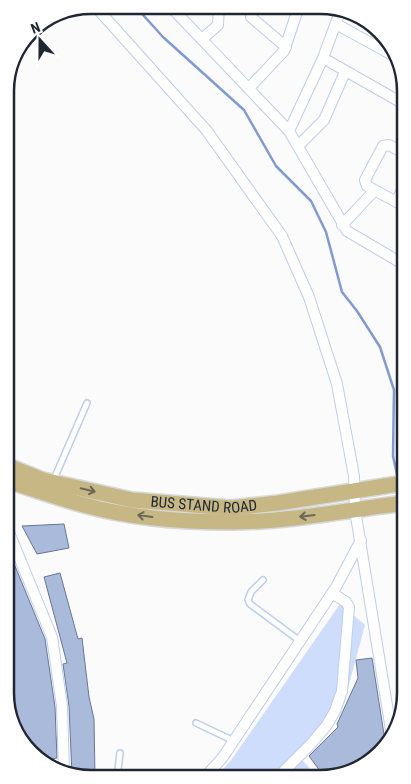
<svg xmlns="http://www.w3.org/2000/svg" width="411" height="784" font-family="'Roboto Condensed',sans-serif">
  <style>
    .green { fill: #cdddfb }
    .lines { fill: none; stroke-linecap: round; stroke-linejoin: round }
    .stream { stroke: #819bd0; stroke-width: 2.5 }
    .building { fill: #aabadb; stroke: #687795 }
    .lane-casing { stroke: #bccdee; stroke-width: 8 }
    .street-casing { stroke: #bccdee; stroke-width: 12 }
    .primary-casing { stroke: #d7d8da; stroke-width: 18 }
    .lane { stroke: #fff; stroke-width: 5 }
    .street { stroke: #fff; stroke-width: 10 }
    .primary { stroke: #c7b785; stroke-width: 15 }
    .oneway { stroke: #6b6858 }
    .labels { text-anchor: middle; stroke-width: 5; stroke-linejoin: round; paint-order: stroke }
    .street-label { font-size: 15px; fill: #202733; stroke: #fff }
    .rim { fill: none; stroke: #202733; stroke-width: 2.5 }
  </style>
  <rect width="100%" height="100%" fill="#fbfbfb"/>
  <path class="green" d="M340,604L365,625L344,703L299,757L316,775L217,776L232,759Z"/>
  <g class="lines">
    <path class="stream" d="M134,5L163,37L244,110L276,166L311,201L326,232L342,292L357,311L380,347L394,390L393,456L398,479"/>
  </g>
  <path class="building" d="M64,524L69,548L37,554L22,526Z
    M8,549L45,639L55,707L57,758L42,761L34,758L9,721Z
    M60,573L78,639L82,638L89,697L94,719L95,778H79L72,775L69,706L63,664L67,663L44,577Z
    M372,658L386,747L348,775H323L309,756L338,727L337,724L358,678L356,660Z"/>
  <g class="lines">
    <g class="lane-casing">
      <path id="lane" d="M54,479L87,403
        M263,580L251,592L248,600L250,604L300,641
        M196,723L234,741
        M117,778L120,753"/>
    </g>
    <g class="street-casing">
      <path id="street" d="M94,5L207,131L282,236L309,297L337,384L354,476L355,510L392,736
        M170,6L289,131L347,231L403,264
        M253,6L251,17L286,47
        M336,24L398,58
        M202,39L218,25L219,6
        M323,58L402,103
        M249,88L284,51L299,6
        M289,131L323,58L341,9
        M298,146L324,120L345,72
        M402,152L389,145L383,146L365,180L367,186L402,205
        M396,202L402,190
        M342,225L375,190
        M8,530L52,637L62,706L64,772
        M280,775L311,744L327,725L335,711L342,691L349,607L346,602L332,593
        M206,776L223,757L336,587L361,540"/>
    </g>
    <g class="primary-casing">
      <g id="primary">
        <path id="s1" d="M8,466L43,480L132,500L231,508L278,503L404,483"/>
        <path d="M8,481C33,489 58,498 84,505C130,518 183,522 231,522C289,522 347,510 404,503"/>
      </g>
    </g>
    <use href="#lane" class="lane"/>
    <use href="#street" class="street"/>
    <use href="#primary" class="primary"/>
  </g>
  <defs><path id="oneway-shaft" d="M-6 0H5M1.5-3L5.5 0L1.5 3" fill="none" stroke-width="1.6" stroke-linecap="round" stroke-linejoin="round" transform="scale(1.25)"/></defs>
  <g class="oneway">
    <use href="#oneway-shaft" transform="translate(88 490) rotate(13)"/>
    <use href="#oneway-shaft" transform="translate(145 516) rotate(-172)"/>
    <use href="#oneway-shaft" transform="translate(307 516) rotate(173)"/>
  </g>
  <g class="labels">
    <g class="street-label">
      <text dy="5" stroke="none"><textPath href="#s1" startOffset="201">BUS STAND ROAD</textPath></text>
    </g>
  </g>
  <path d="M0 0H411V784H0ZM91 14H320A77 77 0 0 1 397 91V693A77 77 0 0 1 320 770H91A77 77 0 0 1 14 693V91A77 77 0 0 1 91 14Z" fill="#fff" fill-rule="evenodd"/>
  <path class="rim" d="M91 14H320A77 77 0 0 1 397 91V693A77 77 0 0 1 320 770H91A77 77 0 0 1 14 693V91A77 77 0 0 1 91 14Z"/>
  <g transform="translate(40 40) rotate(339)" stroke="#ffffff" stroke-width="4" paint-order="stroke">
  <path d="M0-4L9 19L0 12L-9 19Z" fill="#202733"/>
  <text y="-8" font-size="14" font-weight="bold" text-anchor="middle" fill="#202733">N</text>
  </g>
</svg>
